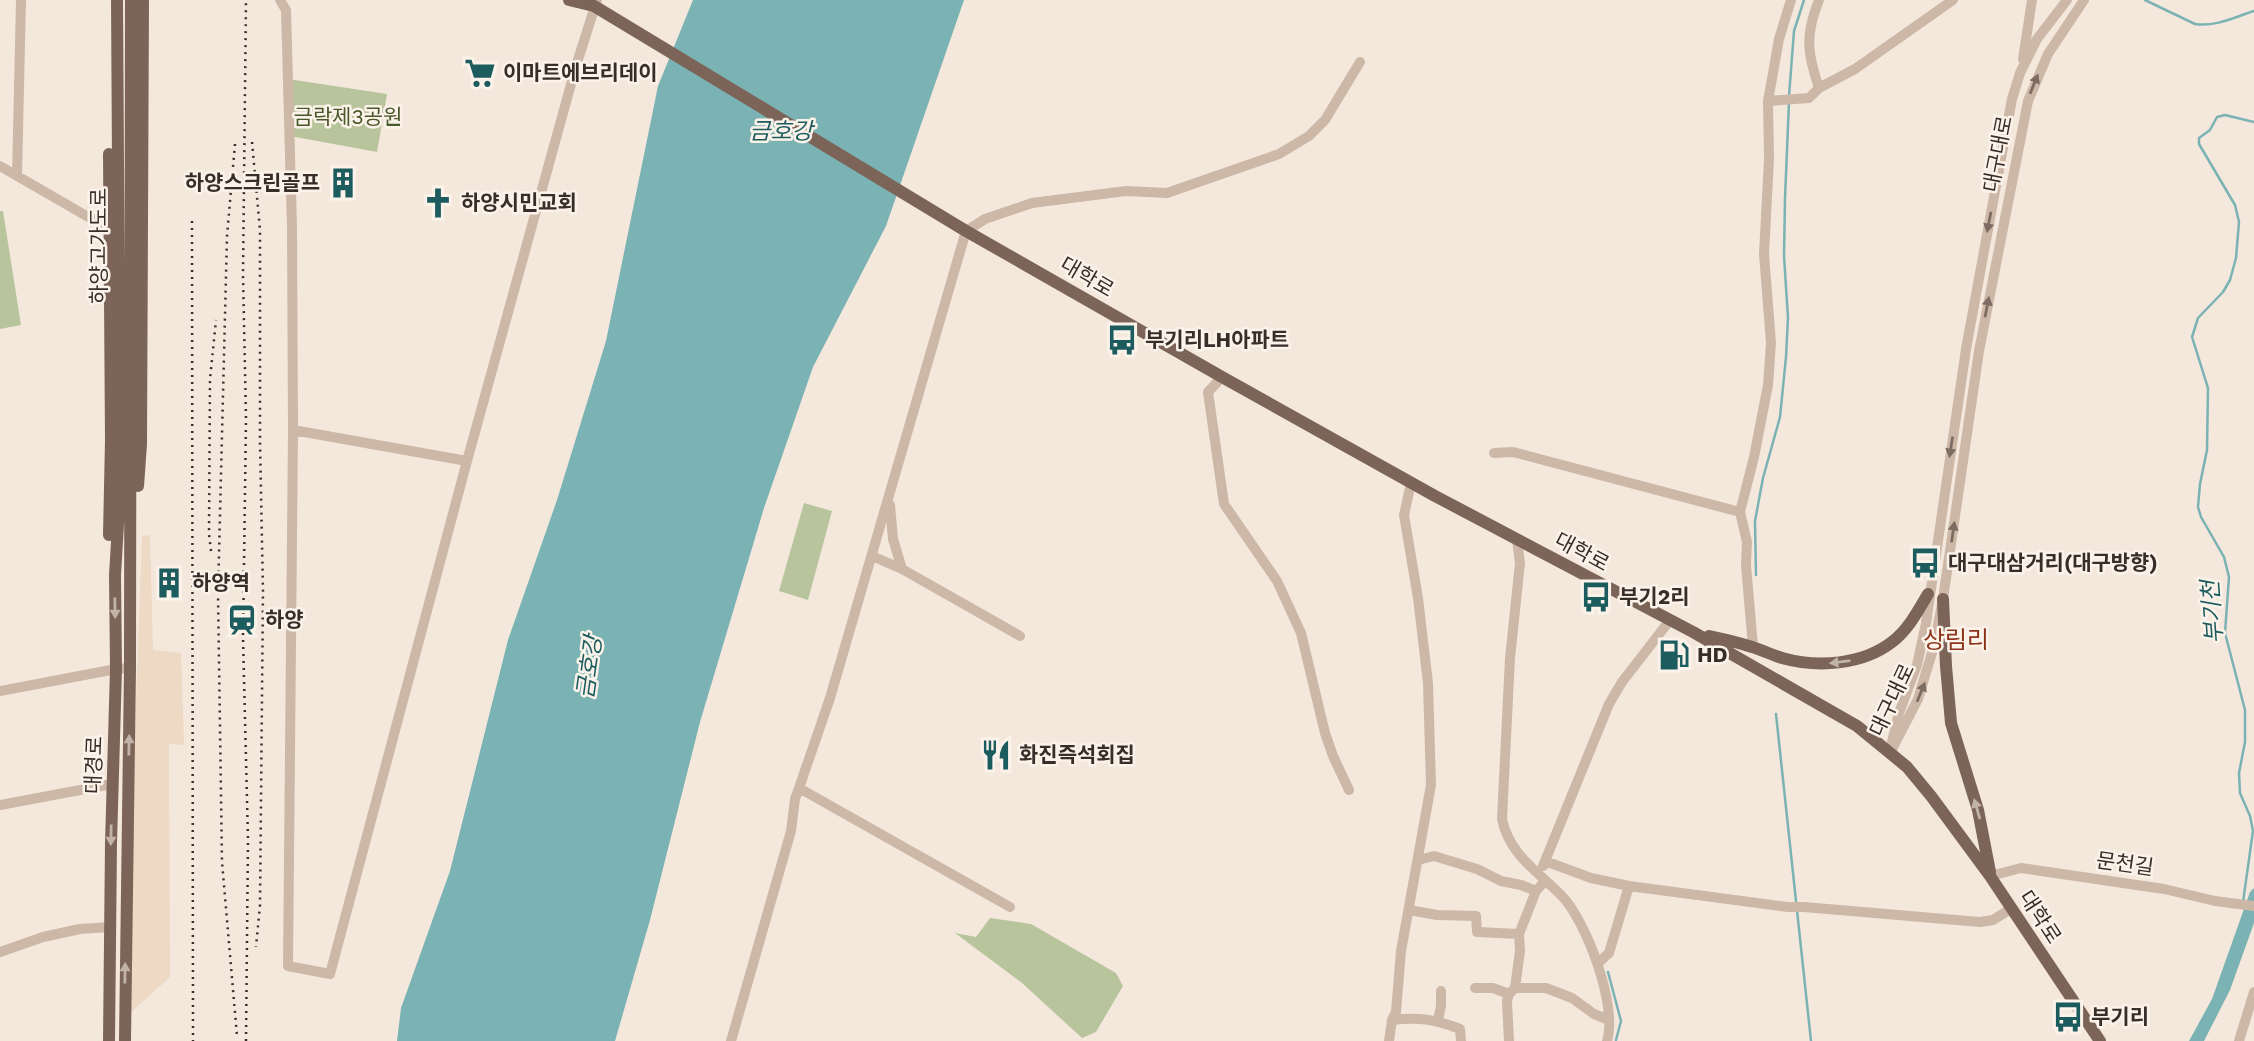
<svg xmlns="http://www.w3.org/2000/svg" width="2254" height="1041" font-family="'Work Sans','Noto Sans KR',sans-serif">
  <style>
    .green { fill: #b8c49c }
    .plaza { fill: #edd9c4 }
    .water { fill: #7bb2b3 }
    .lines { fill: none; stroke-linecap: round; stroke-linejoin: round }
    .stream { stroke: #7bb2b3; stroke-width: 2.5 }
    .minor { stroke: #cdb8a8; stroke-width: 10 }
    .major { stroke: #7c6459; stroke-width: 12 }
    .rail { stroke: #392d29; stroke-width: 2.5; stroke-dasharray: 2 5; stroke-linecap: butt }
    .oneway { fill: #7c6c62 }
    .oneway2 { fill: #c2b3a9 }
    .labels { text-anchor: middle; stroke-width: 5; stroke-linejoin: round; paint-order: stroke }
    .poi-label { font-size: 21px; font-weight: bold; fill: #392d29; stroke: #fbf3ea; text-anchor: start }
    .park-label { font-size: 21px; fill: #4a592b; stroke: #fbf3ea }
    .street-label { font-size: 21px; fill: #392d29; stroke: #fbf3ea }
    .water-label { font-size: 23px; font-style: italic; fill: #1c5c5e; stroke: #fbf3ea }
    .quarter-label { font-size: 24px; fill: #8d341d; stroke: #fbf3ea }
  </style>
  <rect width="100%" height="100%" fill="#f4e8dd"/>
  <path class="green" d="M288,79L387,94L377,152L290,136Z
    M0,211H3L21,325L0,329Z
    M804,503L832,511L808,600L779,591Z
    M990,918L1031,924L1116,973L1123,986L1096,1032L1082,1038L1022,983L955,933L976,937Z"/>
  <path class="plaza" d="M150,535L153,650L181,653L184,745L169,744L170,977L129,1014L134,757L142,536Z"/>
  <path class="water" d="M693,0H964L886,226L813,367L764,508L700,722L650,920L615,1041H397L401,1008L450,871L508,640L557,500L606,341L658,86Z
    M2254,888V923L2230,990L2204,1041H2189L2212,999L2250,892Z"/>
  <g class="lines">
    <path class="stream" d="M2145,0L2195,24C2216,27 2235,17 2254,11
      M1789,96L1794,31L1804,0
      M1756,575L1755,521L1763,478L1780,417L1786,357L1788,318L1784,256L1785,198L1789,102
      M1776,714L1811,1041
      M2243,902L2253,831L2250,816L2240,793L2239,773L2245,742V710L2225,633L2229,577L2224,557L2201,517L2198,507L2200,484L2207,450L2208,388L2192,337L2198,318L2223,292L2230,280L2236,258L2239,222L2235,205L2199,144V138L2210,130L2217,117L2225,115L2254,122
      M1608,972L1621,1021L1616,1040"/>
    <path class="minor" d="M280,0L286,10L292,227L293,430L288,966L330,974L467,461L576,66L597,0
      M2023,59L2032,0
      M1819,88C1807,53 1805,35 1819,0
      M1768,101L1809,98L1819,88L1855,69L1953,0
      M0,166L109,229
      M17,176L21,0
      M1222,377L1208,392L1224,504L1277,581L1301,633L1325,733L1333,756L1349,790
      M293,430L467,461
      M1494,453L1513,452L1740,512
      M890,505L893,539L902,569
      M1517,540L1520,563L1510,658L1502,819C1509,854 1537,871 1561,895C1586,920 1618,1006 1607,1041
      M872,556L902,569L1020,636
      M1753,647L1746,565L1747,542L1740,512L1754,457L1768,385L1771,343L1764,254L1769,159L1768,101L1779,39L1791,0
      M0,691L116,669L130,668
      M1892,742L1899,713L1917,665L1926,623L1966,349L2012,99L2020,73L2037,39L2067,0
      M1890,753L1918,699L1934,646L1943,599L1979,351L2028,101L2048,54L2084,0
      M0,805L112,784
      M1418,860L1434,856L1477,869L1501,881L1521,885L1536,891
      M1545,861L1591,878L1629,886L1788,907H1804L1980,922L1993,920L2012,908
      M1543,866L1609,704L1622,682L1670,620
      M1990,876L2021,868L2164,889L2215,901L2254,906
      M1010,907L799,788L830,698L966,231L985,219L1032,203L1126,191L1167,193L1279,154L1309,136L1325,120L1360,62
      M1409,910L1437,915L1476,916L1477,932L1519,934
      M0,952L43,937L80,929L110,927
      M1598,963L1609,953L1629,886
      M1475,988H1493L1509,994
      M1515,988H1546L1572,998L1594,1014L1609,1020
      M1392,1020C1419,1017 1434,1019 1460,1029L1461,1041
      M1438,1020L1441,1006V991
      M731,1041L791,831L795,799L799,788
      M1389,1041L1392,1020L1396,1012L1401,951L1431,785L1428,683L1418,598L1404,515L1411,483
      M1509,1041L1507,1001L1509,994L1515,988L1520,951L1519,934L1536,891L1545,881
      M2239,1041L2254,992"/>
    <path class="major" d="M569,0L594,6L966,231L1222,377L1435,496L1693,632L1857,726L1907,767L1931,796L1990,876L2100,1041
      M109,154L111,440L109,535
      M138,486L141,444L143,0
      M1943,599L1946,666L1951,723L1978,810L1990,872
      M1709,636C1723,639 1738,642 1752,647C1762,650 1772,655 1782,658C1818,668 1862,665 1892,642C1908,630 1918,611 1928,594
      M109,1041L111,843L116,669L115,575L120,491L117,0
      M125,1041L130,668L131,0"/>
    <path class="rail" d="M252,142L260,230V442L263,592L260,905L256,947
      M235,144L227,236L218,594L222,862L237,1036
      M192,221L193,1041
      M211,551L209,534L210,379L216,320
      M246,1041L248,840L243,638L246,418L243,275L246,0"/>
  </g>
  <defs><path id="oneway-solid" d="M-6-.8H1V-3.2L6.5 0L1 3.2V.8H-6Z" transform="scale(1.75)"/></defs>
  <g class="oneway">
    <use href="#oneway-solid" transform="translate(2034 84) rotate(-68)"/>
    <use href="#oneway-solid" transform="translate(1989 222) rotate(101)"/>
    <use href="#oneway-solid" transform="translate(1987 307) rotate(-79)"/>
    <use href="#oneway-solid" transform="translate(1951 447) rotate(99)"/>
    <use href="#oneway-solid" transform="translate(1953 532) rotate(-82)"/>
    <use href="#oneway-solid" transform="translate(1921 692) rotate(-68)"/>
  </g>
  <g class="oneway2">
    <use href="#oneway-solid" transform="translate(115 608) rotate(89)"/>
    <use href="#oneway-solid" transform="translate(1840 662) rotate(173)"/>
    <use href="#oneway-solid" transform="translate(129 745) rotate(-89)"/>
    <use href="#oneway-solid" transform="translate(1977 809) rotate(-106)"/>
    <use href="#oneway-solid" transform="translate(111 835) rotate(91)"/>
    <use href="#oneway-solid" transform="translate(125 973) rotate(-89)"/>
  </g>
  <defs>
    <g id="supermarket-bare" transform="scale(2.415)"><path d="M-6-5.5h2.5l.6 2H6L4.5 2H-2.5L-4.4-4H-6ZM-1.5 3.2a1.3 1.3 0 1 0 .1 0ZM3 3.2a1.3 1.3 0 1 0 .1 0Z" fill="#1c5c5e" stroke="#fbf3ea" stroke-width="2.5" paint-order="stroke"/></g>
    <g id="building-bare" transform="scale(2.415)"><path d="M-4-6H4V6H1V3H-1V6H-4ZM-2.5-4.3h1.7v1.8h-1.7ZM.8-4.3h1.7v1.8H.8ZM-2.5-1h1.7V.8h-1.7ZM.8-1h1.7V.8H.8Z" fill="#1c5c5e" stroke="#fbf3ea" stroke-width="2.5" paint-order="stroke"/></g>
    <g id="church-bare" transform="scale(2.415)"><path d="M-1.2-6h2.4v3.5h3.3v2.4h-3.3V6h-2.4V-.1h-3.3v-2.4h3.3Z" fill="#1c5c5e" stroke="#fbf3ea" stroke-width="2.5" paint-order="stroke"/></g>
    <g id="bus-bare" transform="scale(2.415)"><path d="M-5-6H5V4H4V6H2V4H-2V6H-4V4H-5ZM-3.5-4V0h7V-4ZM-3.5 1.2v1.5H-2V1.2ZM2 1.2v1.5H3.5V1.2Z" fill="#1c5c5e" stroke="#fbf3ea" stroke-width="2.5" paint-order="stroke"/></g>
    <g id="station-bare" transform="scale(2.415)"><path d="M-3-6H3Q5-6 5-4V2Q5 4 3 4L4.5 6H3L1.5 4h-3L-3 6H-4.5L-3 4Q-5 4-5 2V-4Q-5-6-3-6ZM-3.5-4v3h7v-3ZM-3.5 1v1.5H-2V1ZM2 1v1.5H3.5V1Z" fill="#1c5c5e" stroke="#fbf3ea" stroke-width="2.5" paint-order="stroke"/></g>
    <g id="fuel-bare" transform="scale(2.415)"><path d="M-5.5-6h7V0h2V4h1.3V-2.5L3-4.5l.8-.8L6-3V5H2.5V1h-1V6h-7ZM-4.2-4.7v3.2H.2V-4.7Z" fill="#1c5c5e" stroke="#fbf3ea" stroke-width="2.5" paint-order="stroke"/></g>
    <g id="restaurant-bare" transform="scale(2.415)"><path d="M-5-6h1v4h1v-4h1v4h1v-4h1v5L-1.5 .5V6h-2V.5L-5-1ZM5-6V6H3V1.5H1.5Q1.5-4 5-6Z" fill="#1c5c5e" stroke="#fbf3ea" stroke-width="2.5" paint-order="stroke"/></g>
  </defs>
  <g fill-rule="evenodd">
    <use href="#supermarket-bare" x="480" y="73"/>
    <use href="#building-bare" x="343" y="183"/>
    <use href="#church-bare" x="438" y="203"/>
    <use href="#bus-bare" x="1122" y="340"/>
    <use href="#bus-bare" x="1925" y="563"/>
    <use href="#building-bare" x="169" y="583"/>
    <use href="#bus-bare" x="1596" y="597"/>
    <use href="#station-bare" x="242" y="620"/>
    <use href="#fuel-bare" x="1674" y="655"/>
    <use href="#restaurant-bare" x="996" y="755"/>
    <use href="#bus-bare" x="2068" y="1017"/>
  </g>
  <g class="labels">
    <g class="poi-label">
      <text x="503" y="80">이마트에브리데이</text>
      <text x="320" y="190" text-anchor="end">하양스크린골프</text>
      <text x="461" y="210">하양시민교회</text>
      <text x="1145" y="347">부기리LH아파트</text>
      <text x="1948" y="570">대구대삼거리(대구방향)</text>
      <text x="192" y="590">하양역</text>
      <text x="1619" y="604">부기2리</text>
      <text x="265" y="627">하양</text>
      <text x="1697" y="662">HD</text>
      <text x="1019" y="762">화진즉석회집</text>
      <text x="2091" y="1024">부기리</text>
    </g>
    <g class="park-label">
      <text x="348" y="124">금락제3공원</text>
    </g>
    <g class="street-label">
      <text transform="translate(1998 154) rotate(-79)" y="7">대구대로</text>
      <text transform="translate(99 246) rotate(-90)" y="7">하양고가도로</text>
      <text transform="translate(1087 277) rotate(30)" y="7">대학로</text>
      <text transform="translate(1582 552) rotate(28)" y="7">대학로</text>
      <text transform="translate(1892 700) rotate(-65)" y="7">대구대로</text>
      <text transform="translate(94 765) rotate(-88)" y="7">대경로</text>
      <text transform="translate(2125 864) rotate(8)" y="7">문천길</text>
      <text transform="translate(2040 917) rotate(57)" y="7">대학로</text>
    </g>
    <g class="water-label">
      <text x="781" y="139">금호강</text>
      <text transform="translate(2212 612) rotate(-94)" y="8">부기천</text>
      <text transform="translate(589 667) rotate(-82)" y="8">금호강</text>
    </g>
    <g class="quarter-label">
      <text x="1956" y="648">상림리</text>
    </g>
  </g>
</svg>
